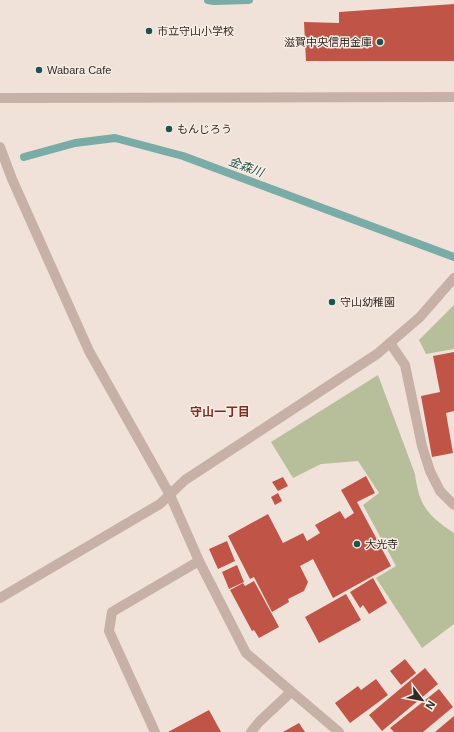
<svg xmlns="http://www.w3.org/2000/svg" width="454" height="732" font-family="Helvetica,'Noto Sans JP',sans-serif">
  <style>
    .green { fill: #b6be9a }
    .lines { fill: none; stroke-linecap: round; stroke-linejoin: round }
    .stream { stroke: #79aba7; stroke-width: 8 }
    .building { fill: #c05446 }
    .service { stroke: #c7b1a6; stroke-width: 10 }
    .minor { stroke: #c7b1a6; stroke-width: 10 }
    .tertiary { stroke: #c7b1a6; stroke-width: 10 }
    .poi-dot { fill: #1e534f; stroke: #f8ede5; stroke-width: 1.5 }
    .labels { text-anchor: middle; stroke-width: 3; stroke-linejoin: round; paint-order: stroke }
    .poi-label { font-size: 11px; fill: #332926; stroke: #f8ede5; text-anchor: start }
    .water-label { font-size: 12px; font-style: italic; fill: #1e534f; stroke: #f8ede5 }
    .neighbourhood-label { font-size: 12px; font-weight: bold; fill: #7f2d23; stroke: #f8ede5 }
  </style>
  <rect width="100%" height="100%" fill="#f0e2d9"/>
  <path class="green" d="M454,305V349L426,354L419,340Z
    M378,375L415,474C419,506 428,516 454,533V624L422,648L376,578L396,566L363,505L379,493L358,461L321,464L293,478L271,442Z"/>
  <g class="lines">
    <path class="stream" d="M208,0L214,1L249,0
      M24,157L75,143L115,138L183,156L454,257"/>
  </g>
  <path class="building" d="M454,4V61H306L304,22L339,23V12Z
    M454,352V411L446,413L453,453L432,457L421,396L440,392L433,356Z
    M366,476L375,493L357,502L391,566L333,598L313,559L300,566L308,582L304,591L288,599L289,602L272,612L254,577L250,579L228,536L268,514L283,543L303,533L307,541L320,533L315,525L340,511L345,519L354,513L341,490Z
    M283,477L288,486L278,491L272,482Z
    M278,493L282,501L275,505L271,497Z
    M227,541L235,561L218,569L209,549Z
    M237,565L244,582L229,589L222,572Z
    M373,578L387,603L369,614L363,605L360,608L350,592Z
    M254,581L279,627L259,638L254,630L252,631L230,590L243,583L245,586Z
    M346,594L361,620L319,643L305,617Z
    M405,659L416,673L401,685L390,671Z
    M425,668L438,684L382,731L369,715Z
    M376,679L388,695L350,723L335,703L358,686L361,690Z
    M439,689L453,707L423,732H394L390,728Z
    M209,710L221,732H168Z
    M454,716V732H435Z
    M299,723L305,732H283Z"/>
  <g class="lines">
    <path class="service" d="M390,343L405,365L422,446L430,471L440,491L454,505
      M155,732L109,631L112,612L199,561"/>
    <path class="minor" d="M0,147L12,179L89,351L170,495L199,561L246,653L339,732
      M0,598L160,504L185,480L377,354L420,317L454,278
      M251,732L259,722L291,692"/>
    <path class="tertiary" d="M0,98L454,97"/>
  </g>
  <g class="poi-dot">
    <circle cx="149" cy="31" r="4"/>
    <circle cx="380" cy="42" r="4"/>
    <circle cx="39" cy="70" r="4"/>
    <circle cx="169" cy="129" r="4"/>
    <circle cx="332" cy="302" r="4"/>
    <circle cx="357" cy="544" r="4"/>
  </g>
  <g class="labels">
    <g class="poi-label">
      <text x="157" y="35">市立守山小学校</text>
      <text x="372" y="46" text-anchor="end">滋賀中央信用金庫</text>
      <text x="47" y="74">Wabara Cafe</text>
      <text x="177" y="133">もんじろう</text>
      <text x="340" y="306">守山幼稚園</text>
      <text x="365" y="548">大光寺</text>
    </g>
    <g class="water-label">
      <text transform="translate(246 167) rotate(20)" y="4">金森川</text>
    </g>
    <g class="neighbourhood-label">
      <text x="220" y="416">守山一丁目</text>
    </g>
  </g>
  <g transform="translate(422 700) rotate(122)" stroke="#f8ede5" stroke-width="3" paint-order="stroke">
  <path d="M0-3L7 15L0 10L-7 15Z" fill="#332926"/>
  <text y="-6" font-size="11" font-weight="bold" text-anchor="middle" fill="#332926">N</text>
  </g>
</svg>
